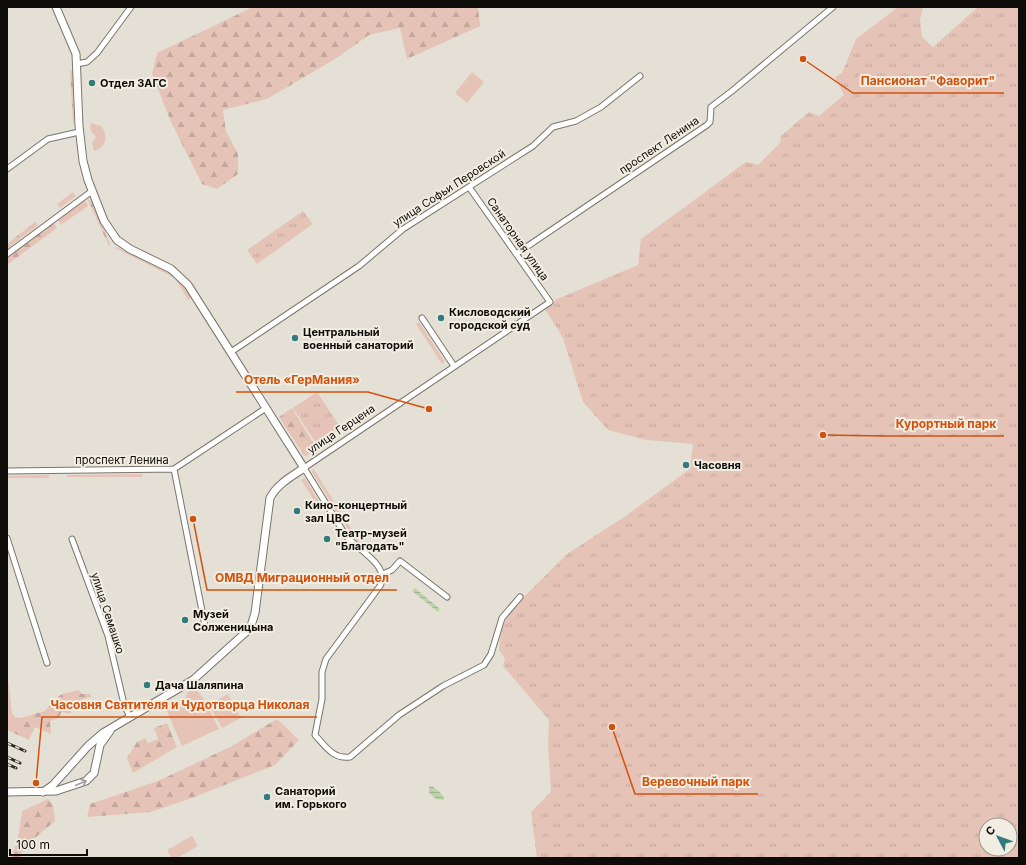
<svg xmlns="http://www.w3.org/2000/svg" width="1026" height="865" font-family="Inter,sans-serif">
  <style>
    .green { fill: #e5c4b7 }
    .forest { fill: url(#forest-firs) }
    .park { fill: url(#park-tufts); fill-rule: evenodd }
    .water { fill: url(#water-rules) }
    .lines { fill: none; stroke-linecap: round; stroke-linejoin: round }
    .minor-casing { stroke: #79756b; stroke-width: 7 }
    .secondary-casing { stroke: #79756b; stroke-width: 9 }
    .minor { stroke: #fff; stroke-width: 5 }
    .secondary { stroke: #fff; stroke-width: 7 }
    .rail-casing { stroke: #2f2d28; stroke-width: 3 }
    .rail { stroke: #f2ede2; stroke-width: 1.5; stroke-dasharray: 4.5; stroke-linecap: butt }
    .oneway { stroke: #9f9e9d }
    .poi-dot { fill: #327b7d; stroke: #f2ede2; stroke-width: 1.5 }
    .labels { text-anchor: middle; stroke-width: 4; stroke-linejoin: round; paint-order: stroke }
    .poi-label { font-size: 11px; font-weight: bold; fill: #0e0c09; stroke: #f2ede2; text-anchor: start }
    .street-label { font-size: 11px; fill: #0e0c09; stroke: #f2ede2 }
    .leader { fill: none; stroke: #d2510c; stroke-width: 1.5 }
    .callout-dot { fill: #d2510c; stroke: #f2ede2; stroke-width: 1.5 }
    .callout-label { font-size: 12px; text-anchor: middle; font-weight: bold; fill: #d2510c; stroke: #f2ede2; stroke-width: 4; stroke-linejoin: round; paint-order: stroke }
  </style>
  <defs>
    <pattern id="forest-firs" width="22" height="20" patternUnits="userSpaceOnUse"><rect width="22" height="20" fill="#e5c4b7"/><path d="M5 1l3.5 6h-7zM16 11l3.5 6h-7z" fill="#c3a79c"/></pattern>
    <pattern id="park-tufts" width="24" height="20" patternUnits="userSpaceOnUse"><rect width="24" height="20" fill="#e5c4b7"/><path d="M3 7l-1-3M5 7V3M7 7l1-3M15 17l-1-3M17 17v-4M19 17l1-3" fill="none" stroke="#c3a79c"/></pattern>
    <pattern id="water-rules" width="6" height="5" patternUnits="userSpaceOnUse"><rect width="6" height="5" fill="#bcd2a9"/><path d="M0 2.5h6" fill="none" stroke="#a0b390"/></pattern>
  </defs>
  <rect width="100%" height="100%" fill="#e5e0d5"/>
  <path class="green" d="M472,72L484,82L467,103L455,93Z
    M90,123L101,126C109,136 106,148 94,151L92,143L96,137L91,131Z
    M116,247L176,276L192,297L188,300L175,278L115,248Z
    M419,322L445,362L442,364L416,324Z
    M313,468L359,541L368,548L366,549L356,542L312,472Z
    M142,474V477H67V475Z
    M49,475V478H7V476Z
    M195,688L204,699L219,729L182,746L165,707L174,701L184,700L188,692Z
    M228,694L241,718L222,728L209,705Z
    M192,836L198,846L177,858H171L167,850Z"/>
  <path class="forest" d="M253,7H478L480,26L407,59L400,28L369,35L335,59L267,99L223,110L226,131L238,154V174L217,189L202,184L171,122L152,74L157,53Z
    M70,71H73L74,123H73Z
    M73,192L76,196L60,208L57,204Z
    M84,198L88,206L61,225L57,219Z
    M87,198L91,201L110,244L109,246Z
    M35,222L38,225L7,249V244Z
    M53,222L57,228L7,265V258Z
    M292,408L317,449L306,456L304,455L279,417Z
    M305,478L323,508L320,510L301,480Z
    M7,670L12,713L14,717L20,718L45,711L55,699L62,694L79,690L81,694H90L91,697C80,699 73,703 70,714L62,712L58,718L50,721L51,734L35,727L29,740L7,730Z
    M277,719L299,740L275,765L192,798L151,812L87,817L90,804L158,781L230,747Z
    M167,723L177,747L133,773L127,758L137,742L145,738L148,743L158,739L154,728Z
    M48,799L53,805L55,821L22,849L21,858H11L18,839L22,811Z"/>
  <path class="park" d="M898,7H923L920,19L922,37L933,47L978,7H1019V858H537L531,812L551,792L548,744L549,720L503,666L505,659L499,650L501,631L509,612L567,554L624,517L690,469L693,444L646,440L608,430L583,402L563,338L545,309L553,304L555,300L638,265L641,239L746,162L758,165L780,143L781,136L809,112L819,116L844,95L835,77L842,73L856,39ZM986,825H1010V849H986Z
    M303,211L313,224L257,264L247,250Z
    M317,392L340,427L316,443L293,408Z"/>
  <path class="water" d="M415,588L440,609L438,612L412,591Z
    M432,786C437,790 444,794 444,800L436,799L429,793V787Z"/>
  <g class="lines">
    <g class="minor-casing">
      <path id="minor" d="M76,64L87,62L97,53L131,7
        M7,169L48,139L79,132
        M469,187L550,302L304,468L346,536C358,550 391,566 380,586L326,659L322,672V699L315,735C326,747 333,759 350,757L399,715L443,686L484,665L491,654L502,618L520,597
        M7,254L92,191
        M516,254L707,125L710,122L711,107L732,91L833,7
        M422,318L454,366
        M231,352L359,266L403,229L533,146L553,127L576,121L601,107L640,76
        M174,469L205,626
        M7,471L174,469L266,408
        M7,538L47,663
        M72,539L108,636L124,704L130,717
        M383,574L392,570L400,561L447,597"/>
    </g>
    <g class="secondary-casing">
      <path id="secondary" d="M7,792L56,791L86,781L94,773L100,745L110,731
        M43,792L53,785L88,746L103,733L193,680L245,633L251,626L255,613L270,498C277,484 291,477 304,468L188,285L171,269L130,249L117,240L104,221L88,180L83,161L79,126L76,54L56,7"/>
    </g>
    <use href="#minor" class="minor"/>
    <use href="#secondary" class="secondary"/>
    <g class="rail-casing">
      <path id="rail" d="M7,743L25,751
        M7,757L20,763
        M7,764L16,768"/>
    </g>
    <use href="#rail" class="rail"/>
  </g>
  <defs><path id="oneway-shaft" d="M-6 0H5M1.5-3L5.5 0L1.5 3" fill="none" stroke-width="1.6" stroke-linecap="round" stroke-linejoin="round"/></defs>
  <use class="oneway" href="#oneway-shaft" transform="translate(81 783) rotate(-24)"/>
  <g class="poi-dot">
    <circle cx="92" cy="83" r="4"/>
    <circle cx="441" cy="318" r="4"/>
    <circle cx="295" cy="338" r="4"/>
    <circle cx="686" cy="465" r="4"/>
    <circle cx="297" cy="511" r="4"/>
    <circle cx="327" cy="539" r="4"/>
    <circle cx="185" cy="620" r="4"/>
    <circle cx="147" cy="685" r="4"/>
    <circle cx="267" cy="797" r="4"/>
  </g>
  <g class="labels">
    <g class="poi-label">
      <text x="100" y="87">Отдел ЗАГС</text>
      <text x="449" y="316">Кисловодский<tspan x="449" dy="13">городской суд</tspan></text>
      <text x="303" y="336">Центральный<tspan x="303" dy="13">военный санаторий</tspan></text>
      <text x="694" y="469">Часовня</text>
      <text x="305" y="509">Кино-концертный<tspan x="305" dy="13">зал ЦВС</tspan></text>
      <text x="335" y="537">Театр-музей<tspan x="335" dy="13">"Благодать"</tspan></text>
      <text x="193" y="618">Музей<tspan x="193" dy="13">Солженицына</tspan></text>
      <text x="155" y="689">Дача Шаляпина</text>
      <text x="275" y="795">Санаторий<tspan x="275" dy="13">им. Горького</tspan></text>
    </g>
    <g class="street-label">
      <text transform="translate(659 145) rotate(-34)" y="4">проспект Ленина</text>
      <text transform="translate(449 188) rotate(-33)" y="4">улица Софьи Перовской</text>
      <text transform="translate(518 239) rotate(55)" y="4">Санаторная улица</text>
      <text transform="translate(341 429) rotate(-34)" y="4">улица Герцена</text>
      <text x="122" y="464">проспект Ленина</text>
      <text transform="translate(108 613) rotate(72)" y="4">улица Семашко</text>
    </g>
  </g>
  <path class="leader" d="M803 59L853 93H1004M429 409L368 392H236M823 435L887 436H1004M193 519L207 590H397M36 783L42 717H317M612 727L635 794H758"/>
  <g class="callout-dot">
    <circle cx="803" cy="59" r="4"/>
    <circle cx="429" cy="409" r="4"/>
    <circle cx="823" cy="435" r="4"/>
    <circle cx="193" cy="519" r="4"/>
    <circle cx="36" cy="783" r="4"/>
    <circle cx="612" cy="727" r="4"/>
  </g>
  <g class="callout-label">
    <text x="928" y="85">Пансионат "Фаворит"</text>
    <text x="302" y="384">Отель «ГерМания»</text>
    <text x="946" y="428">Курортный парк</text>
    <text x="302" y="582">ОМВД Миграционный отдел</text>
    <text x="180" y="709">Часовня Святителя и Чудотворца Николая</text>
    <text x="696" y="786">Веревочный парк</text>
  </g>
  <rect width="1026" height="865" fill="none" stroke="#0e0c09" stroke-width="16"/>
  <g transform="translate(998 837) rotate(311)"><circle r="19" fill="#f2ede2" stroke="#97938b"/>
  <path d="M0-3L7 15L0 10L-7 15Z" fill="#327b7d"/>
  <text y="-6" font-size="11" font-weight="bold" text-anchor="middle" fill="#0e0c09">С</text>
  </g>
  <path d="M10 849v6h77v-6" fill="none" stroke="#0e0c09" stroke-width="2"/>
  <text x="16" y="849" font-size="12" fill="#0e0c09" stroke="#f2ede2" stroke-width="3" paint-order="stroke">100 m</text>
</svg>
